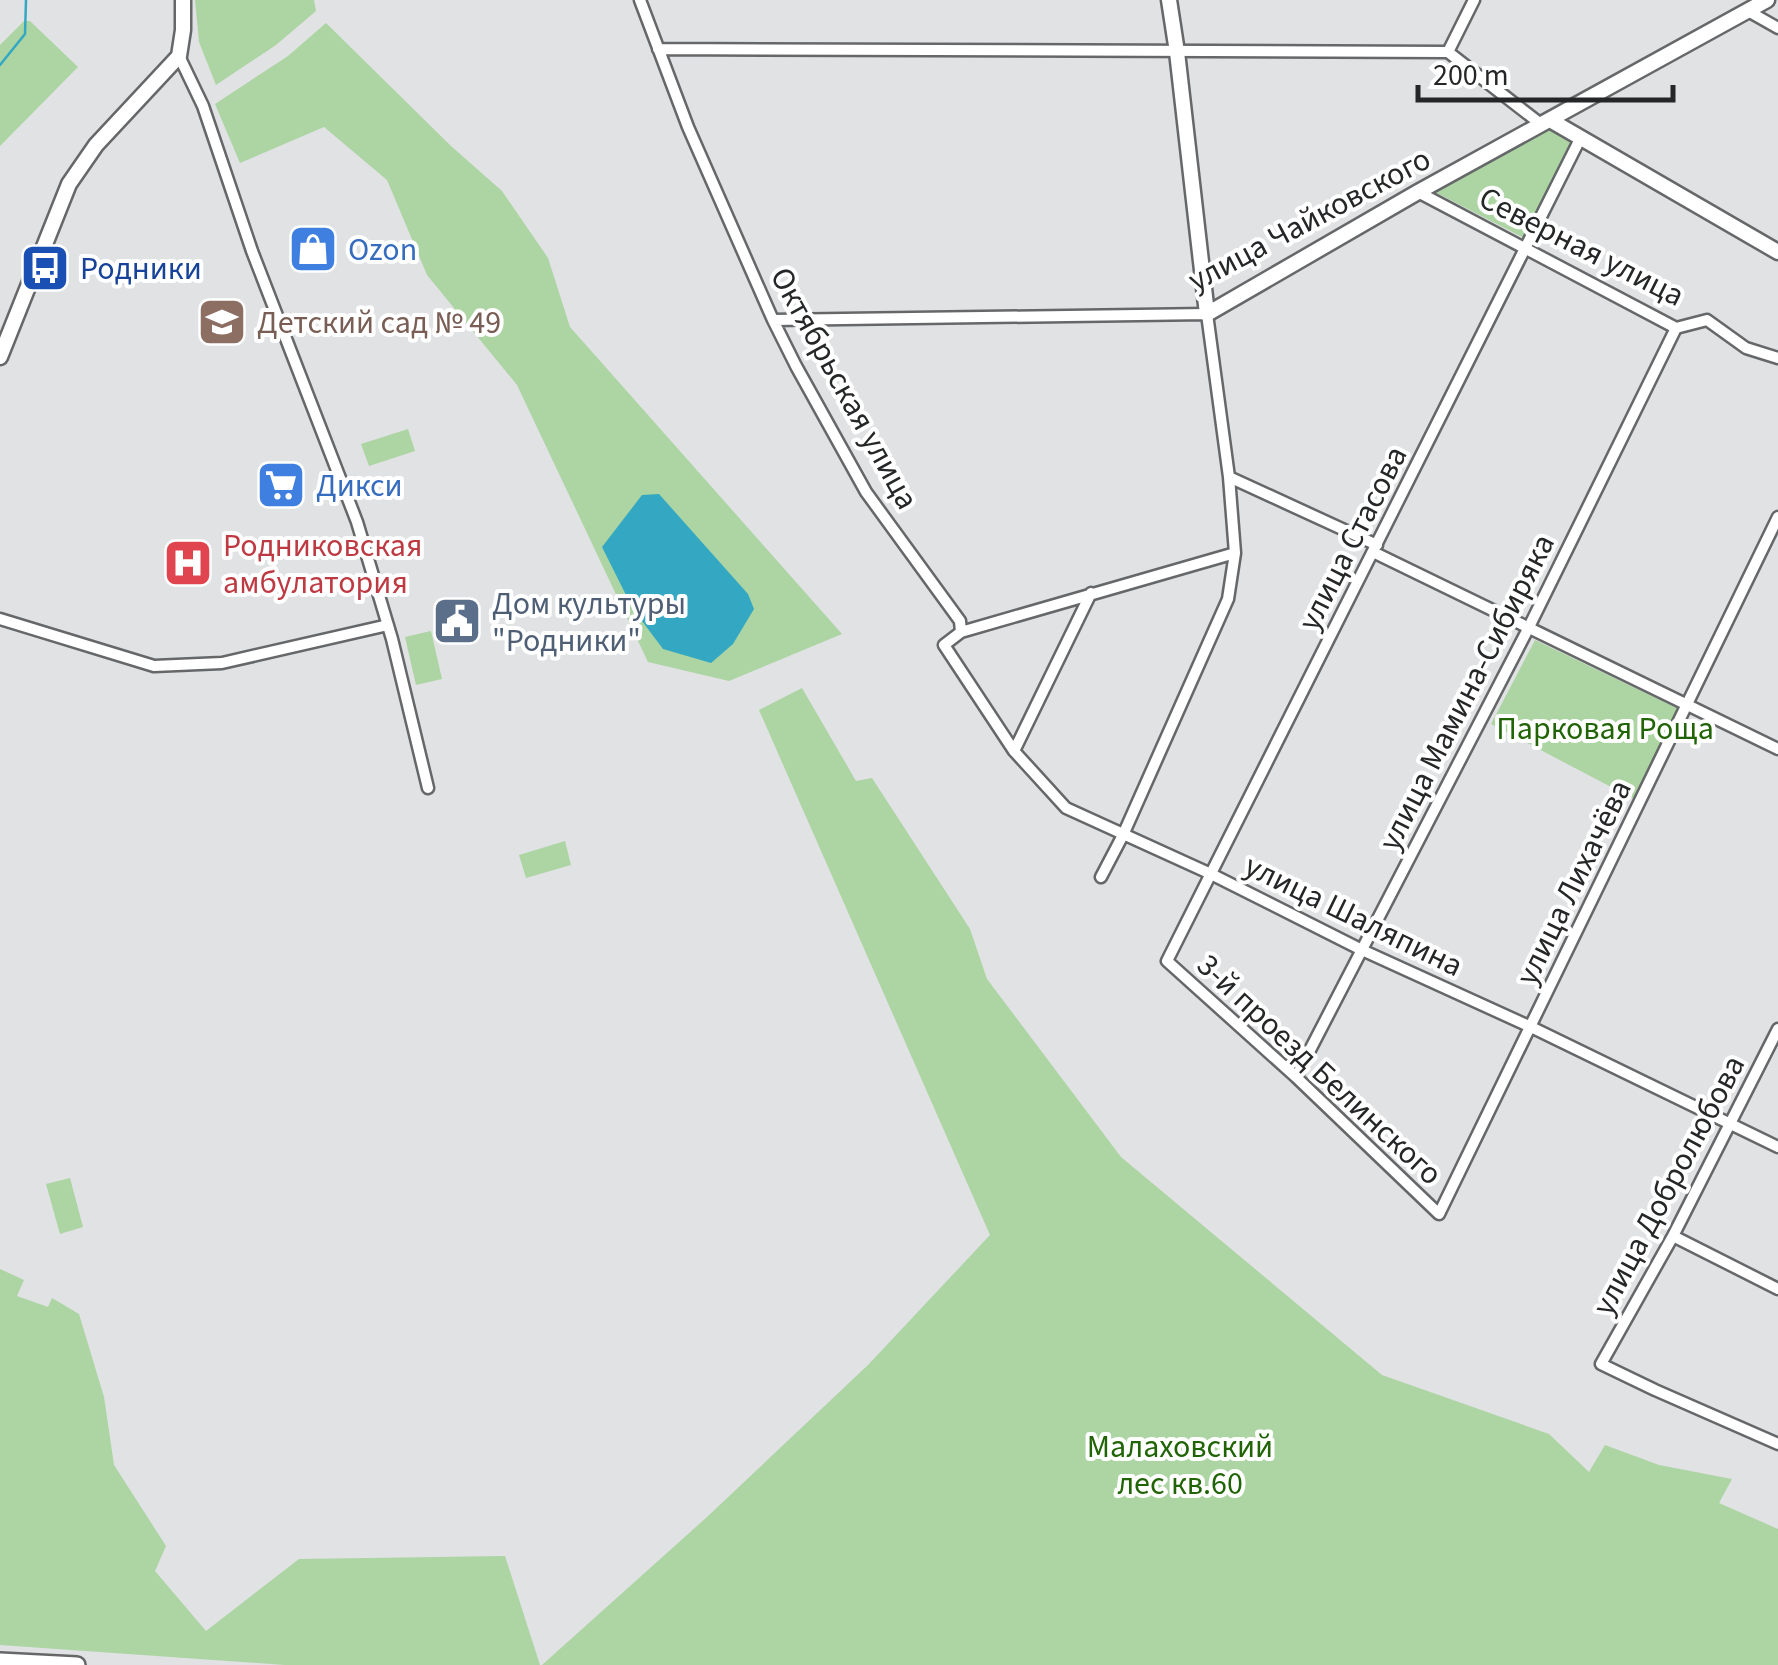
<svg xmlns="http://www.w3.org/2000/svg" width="1778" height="1665" font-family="'Source Sans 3',sans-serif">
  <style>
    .green { fill: #add4a3 }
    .water { fill: #34a8c3 }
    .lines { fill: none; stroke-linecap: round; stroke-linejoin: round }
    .stream { stroke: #34a8c3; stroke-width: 2.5 }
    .street-casing { stroke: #656769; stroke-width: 15 }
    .secondary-casing { stroke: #656769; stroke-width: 19 }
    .primary-casing { stroke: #656769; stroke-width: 20 }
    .street { stroke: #fff; stroke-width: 10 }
    .secondary { stroke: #fff; stroke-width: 14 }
    .primary { stroke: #fff; stroke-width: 15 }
    .labels { text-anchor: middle; stroke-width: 8; stroke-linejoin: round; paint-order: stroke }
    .street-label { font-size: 32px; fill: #252627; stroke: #fff }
    .shop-label { font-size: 32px; fill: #366cbe; stroke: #fff; text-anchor: start }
    .transit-label { font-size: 32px; fill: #164399; stroke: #fff; text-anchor: start }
    .education-label { font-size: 32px; fill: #785e54; stroke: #fff; text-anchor: start }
    .health-label { font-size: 32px; fill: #be3a42; stroke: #fff; text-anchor: start }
    .service-label { font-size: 32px; fill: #4e5e75; stroke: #fff; text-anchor: start }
    .park-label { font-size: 32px; fill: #206406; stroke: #fff }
  </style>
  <rect width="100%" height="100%" fill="#e0e2e4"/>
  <path class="green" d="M195,0H314L316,11L276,45L216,85L199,42Z
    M24,21H30L78,67L0,146V45Z
    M326,23L451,146L502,191L548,258L570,327L842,634L729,681L648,662L517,385L427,275L387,180L324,127L240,163L215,104L288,56Z
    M1548,127L1574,141L1524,238L1431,190Z
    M408,429L415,451L369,466L361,444Z
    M431,631L442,679L416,685L405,637Z
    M1535,640L1679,709L1634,799L1491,724Z
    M802,688L856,781L872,778L970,929L987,979L1121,1157L1382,1375L1549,1434L1589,1472L1605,1445L1659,1465L1732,1479L1719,1503L1778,1529V1665H542L707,1517L868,1365L990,1235L759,710Z
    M565,841L571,865L526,878L519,855Z
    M70,1178L83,1227L60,1234L46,1184Z
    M0,1269L24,1280L17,1296L48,1307L52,1298L79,1314L104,1397L114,1465L166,1546L155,1571L206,1631L299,1559L505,1556L540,1665H285L0,1645Z"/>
  <path class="water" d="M659,494L748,594L754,609L733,644L711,663L663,649L633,609L602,547L642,495Z"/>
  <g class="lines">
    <path class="stream" d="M0,65L25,34L26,0"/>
    <g class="street-casing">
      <path id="street" d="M640,0L688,127L773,320L796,366L866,492L960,621L961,632L944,645L1014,751L1066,808L1211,874L1362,950L1531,1027L1778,1147
        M1748,11L1778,28
        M658,49L1448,52L1542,125
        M1448,52L1474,0
        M179,56L203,106L252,251L357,522L392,639L428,788
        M1581,137L1167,961L1296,1077L1439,1214L1778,517
        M1418,192L1676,328L1707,320L1746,348L1778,358
        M773,320L1207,314L1229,477L1235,553L1228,599L1123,835L1101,877
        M1229,477L1377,545
        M1373,552L1778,749
        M0,619L154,666L222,663L388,625
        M961,632L1235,553
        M1014,751L1091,593
        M1778,1029L1673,1236L1601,1364L1655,1390L1778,1444
        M1296,1077L1528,629L1676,328
        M1673,1236L1778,1289"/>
    </g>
    <g class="secondary-casing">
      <path id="secondary" d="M1169,0L1177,52L1207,314L1418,192L1767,0
        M1550,120L1778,252
        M0,357L69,184L96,145L179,56L183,30V0"/>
    </g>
    <g class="primary-casing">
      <path id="primary" d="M0,1661L77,1665"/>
    </g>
    <use href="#street" class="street"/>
    <use href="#secondary" class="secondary"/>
    <use href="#primary" class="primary"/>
  </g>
  <defs>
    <g id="shop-square" transform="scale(2.5)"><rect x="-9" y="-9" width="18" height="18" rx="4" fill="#3f7fe0" stroke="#fff"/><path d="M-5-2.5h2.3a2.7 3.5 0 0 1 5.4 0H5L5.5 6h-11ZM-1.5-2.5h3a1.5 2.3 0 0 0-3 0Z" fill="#fff"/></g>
    <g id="bus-square" transform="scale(2.5)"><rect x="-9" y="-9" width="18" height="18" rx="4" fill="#1a4fb4" stroke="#fff"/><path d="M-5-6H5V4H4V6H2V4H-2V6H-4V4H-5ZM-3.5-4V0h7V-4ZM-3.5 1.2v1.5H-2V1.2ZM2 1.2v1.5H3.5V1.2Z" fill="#fff"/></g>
    <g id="school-square" transform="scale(2.5)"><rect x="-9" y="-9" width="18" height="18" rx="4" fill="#8d6e63" stroke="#fff"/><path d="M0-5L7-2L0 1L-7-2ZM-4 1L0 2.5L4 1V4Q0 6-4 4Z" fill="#fff"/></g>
    <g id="supermarket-square" transform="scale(2.5)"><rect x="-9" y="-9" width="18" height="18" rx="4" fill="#3f7fe0" stroke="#fff"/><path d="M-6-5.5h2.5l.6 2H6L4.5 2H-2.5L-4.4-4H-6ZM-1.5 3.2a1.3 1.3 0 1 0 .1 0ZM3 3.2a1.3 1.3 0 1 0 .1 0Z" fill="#fff"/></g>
    <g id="hospital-square" transform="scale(2.5)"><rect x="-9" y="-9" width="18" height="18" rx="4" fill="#e0444e" stroke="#fff"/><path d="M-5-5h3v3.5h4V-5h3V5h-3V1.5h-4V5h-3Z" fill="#fff"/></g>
    <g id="civic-square" transform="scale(2.5)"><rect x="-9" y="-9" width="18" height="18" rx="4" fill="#5c6f8a" stroke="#fff"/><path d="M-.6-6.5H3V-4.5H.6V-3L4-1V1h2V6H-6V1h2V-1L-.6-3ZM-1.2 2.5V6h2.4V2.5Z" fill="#fff"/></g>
  </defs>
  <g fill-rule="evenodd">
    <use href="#shop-square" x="313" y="249"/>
    <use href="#bus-square" x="45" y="268"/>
    <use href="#school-square" x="222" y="322"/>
    <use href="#supermarket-square" x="281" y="485"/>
    <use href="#hospital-square" x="188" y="563"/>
    <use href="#civic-square" x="457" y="621"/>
  </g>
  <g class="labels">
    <g class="street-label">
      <text transform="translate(1309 219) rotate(-28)" y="11">улица Чайковского</text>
      <text transform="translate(1582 246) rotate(27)" y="11">Северная улица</text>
      <text transform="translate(845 388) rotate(61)" y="11">Октябрьская улица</text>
      <text transform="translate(1352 538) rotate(-63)" y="11">улица Стасова</text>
      <text transform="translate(1466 692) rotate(-63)" y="11">улица Мамина-Сибиряка</text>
      <text transform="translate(1573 882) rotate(-64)" y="11">улица Лихачёва</text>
      <text transform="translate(1354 915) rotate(26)" y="11">улица Шаляпина</text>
      <text transform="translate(1320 1069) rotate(43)" y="11">3-й проезд Белинского</text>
      <text transform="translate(1668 1185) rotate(-62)" y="11">улица Добролюбова</text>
    </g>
    <g class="shop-label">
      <text x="348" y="260">Ozon</text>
      <text x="316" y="496">Дикси</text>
    </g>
    <g class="transit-label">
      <text x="80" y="279">Родники</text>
    </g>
    <g class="education-label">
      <text x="257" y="333">Детский сад № 49</text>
    </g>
    <g class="health-label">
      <text x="223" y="556">Родниковская<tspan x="223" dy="37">амбулатория</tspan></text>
    </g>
    <g class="service-label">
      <text x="492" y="614">Дом культуры<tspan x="492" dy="37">"Родники"</tspan></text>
    </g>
    <g class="park-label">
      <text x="1605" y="739">Парковая Роща</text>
      <text x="1180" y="1457">Малаховский<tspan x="1180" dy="37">лес кв.60</tspan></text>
    </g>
  </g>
  <path d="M1418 85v15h255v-15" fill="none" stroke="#252627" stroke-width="5"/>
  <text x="1433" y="85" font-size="30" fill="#252627" stroke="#ffffff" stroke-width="8" paint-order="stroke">200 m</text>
</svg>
